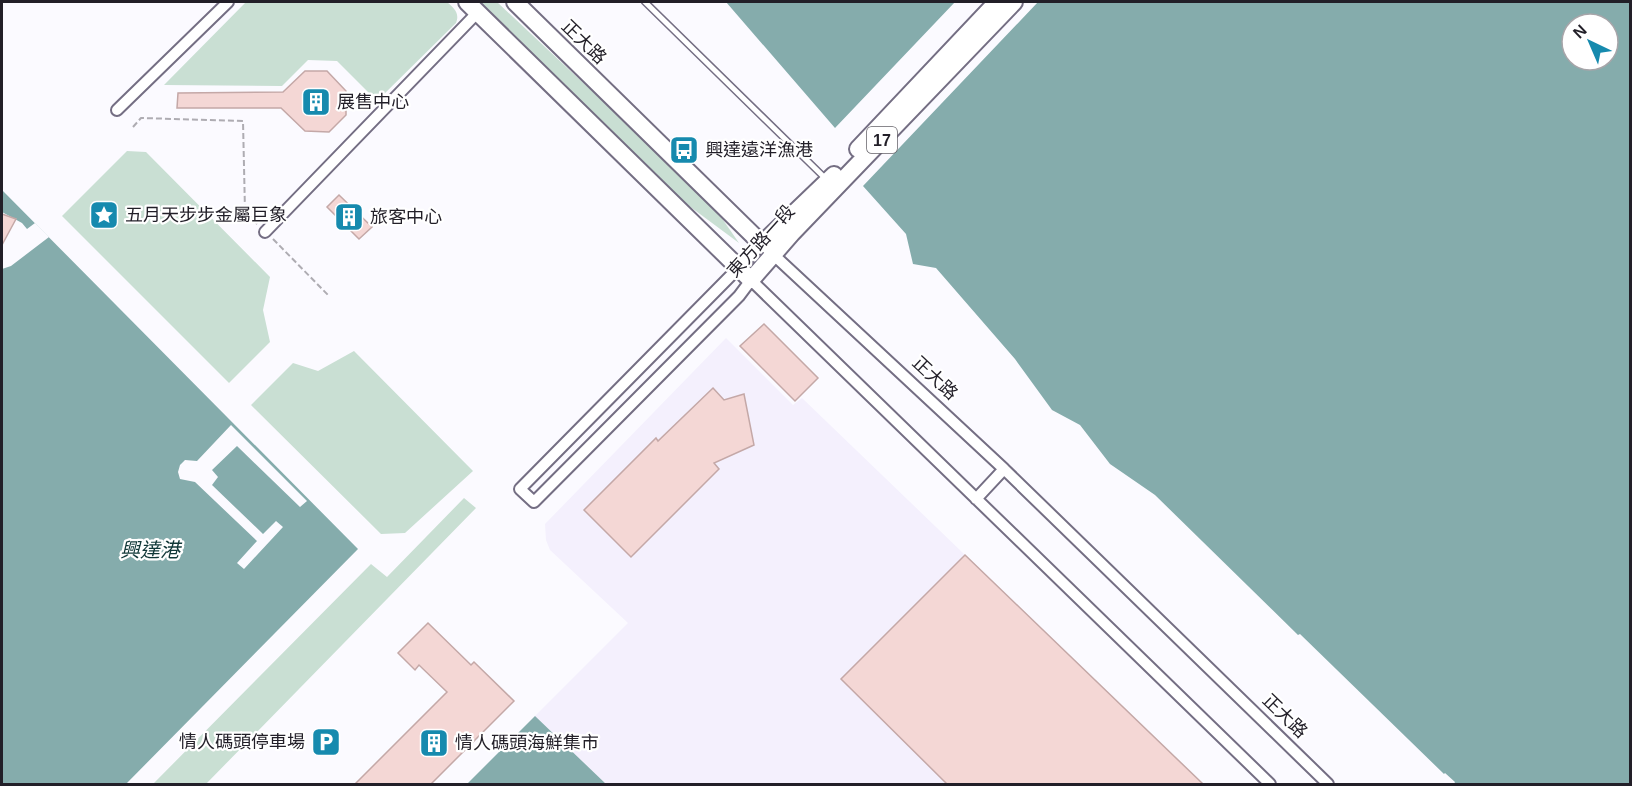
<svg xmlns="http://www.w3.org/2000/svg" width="1632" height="786" font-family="Helvetica,'Noto Sans TC',sans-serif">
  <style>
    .built { fill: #f4f0fd }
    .green { fill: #c9dfd3 }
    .water { fill: #85acac; fill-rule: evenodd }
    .pier { fill: #fbfaff }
    .building { fill: #f4d7d5; stroke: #c4a8a7; stroke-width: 1.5 }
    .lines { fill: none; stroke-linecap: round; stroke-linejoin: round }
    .lane-casing { stroke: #746e83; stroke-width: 8 }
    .street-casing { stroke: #746e83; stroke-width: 14 }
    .primary-casing { stroke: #746e83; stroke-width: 20 }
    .path { stroke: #aeacb2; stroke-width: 2; stroke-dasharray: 6 3; stroke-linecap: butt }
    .lane { stroke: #fff; stroke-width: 5 }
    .street { stroke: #fff; stroke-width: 10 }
    .primary { stroke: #fff; stroke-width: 16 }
    .labels { text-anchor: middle; stroke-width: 4.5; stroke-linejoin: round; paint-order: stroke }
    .shield { fill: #fff; stroke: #646268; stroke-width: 1.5 }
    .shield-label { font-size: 16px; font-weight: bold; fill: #221f28 }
    .street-label { font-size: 18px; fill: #221f28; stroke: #fff }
    .poi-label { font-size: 18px; fill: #221f28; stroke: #fff; text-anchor: start }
    .water-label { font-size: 20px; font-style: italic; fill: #103737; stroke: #fff }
  </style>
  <rect width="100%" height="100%" fill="#fbfaff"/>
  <path class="built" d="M726,338L793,405L802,398L1203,784H606L535,716L628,623L550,550L546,540L545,524Z"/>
  <path class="green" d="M246,2H447C454,8 460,13 456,23L377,101L337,61L308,60L282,86L164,85Z
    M478,2H497L694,187L719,214L739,243L673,194Z
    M127,151L146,152L270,277L263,310L270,342L229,383L62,216Z
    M354,351L473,471L405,533L381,534L251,405L293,363L318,371Z
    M464,498L476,508L206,784H153L371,564L387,577Z"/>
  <path class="water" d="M726,2H955L835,128Z
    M1038,2H1630V784H1454L1455,782L1445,773L1444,774L1300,634L1298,635L1155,495L1110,464L1080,425L1052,410L1015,359L936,268L913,264L906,234L863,186ZM1572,24H1608V60H1572Z
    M2,190L358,549L126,784H2Z
    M535,716L606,784H467Z"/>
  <path class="pier" d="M2,212L22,223L27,229L35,223L49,237L11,266L2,269Z
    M231,425L307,501L300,507L237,446L212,470L218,477L212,485L263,534L276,521L283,527L244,569L237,563L257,541L195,482L180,479L178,472L180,465L185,460L197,461Z"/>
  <path class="building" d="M305,71H327L346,91V115L329,132L305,131L281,108H177L178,93L283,92Z
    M339,195L372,227L359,239L327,207Z
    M2,214L16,219L2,245Z
    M764,324L818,378L795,401L740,346Z
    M713,388L724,400L744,394L754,445L714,463L719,469L631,557L584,510L656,438L658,441Z
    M965,555L1203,784H947L841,679Z
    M428,623L471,665L474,662L514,701L431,784H355L447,692L419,665L415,670L398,653Z"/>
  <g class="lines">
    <g class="lane-casing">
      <path id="lane" d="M645,2L827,180"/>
    </g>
    <g class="street-casing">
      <path id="street" d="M117,110L228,2
        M265,232L478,12
        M976,499L1004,469
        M1270,784L751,280L739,296L534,502L520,489L762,244L1004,469L1328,784"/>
    </g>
    <g class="primary-casing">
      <path id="primary" d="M467,2L751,280L792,233L1014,2
        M515,2L762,244L834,175
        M858,149L997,2"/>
    </g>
    <path class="path" d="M133,127L141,118L243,121L245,211L258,225
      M273,239L328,295"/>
    <use href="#lane" class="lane"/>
    <use href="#street" class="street"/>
    <use href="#primary" class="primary"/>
  </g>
  <defs>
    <g id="building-square" transform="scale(1.5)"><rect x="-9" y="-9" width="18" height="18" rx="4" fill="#168aae" stroke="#fff"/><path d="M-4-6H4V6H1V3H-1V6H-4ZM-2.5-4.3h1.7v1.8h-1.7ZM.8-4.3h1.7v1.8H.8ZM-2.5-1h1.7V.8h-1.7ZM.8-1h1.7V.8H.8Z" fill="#fff"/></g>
    <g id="bus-square" transform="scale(1.5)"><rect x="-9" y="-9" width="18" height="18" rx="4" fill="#168aae" stroke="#fff"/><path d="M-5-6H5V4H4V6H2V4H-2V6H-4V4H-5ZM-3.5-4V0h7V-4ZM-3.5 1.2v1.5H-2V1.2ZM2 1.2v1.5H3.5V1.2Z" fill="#fff"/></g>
    <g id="sight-square" transform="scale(1.5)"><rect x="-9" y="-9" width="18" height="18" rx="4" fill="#168aae" stroke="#fff"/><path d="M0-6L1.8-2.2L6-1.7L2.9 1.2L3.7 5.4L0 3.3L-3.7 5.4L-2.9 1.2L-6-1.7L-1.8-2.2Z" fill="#fff"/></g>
    <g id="parking-square" transform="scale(1.5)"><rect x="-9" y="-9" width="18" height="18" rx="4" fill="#168aae" stroke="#fff"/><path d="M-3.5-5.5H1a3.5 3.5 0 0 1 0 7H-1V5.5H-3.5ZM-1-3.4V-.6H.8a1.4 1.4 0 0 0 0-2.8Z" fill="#fff"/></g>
  </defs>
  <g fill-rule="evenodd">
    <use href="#building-square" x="316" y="102"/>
    <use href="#bus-square" x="684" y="150"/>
    <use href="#sight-square" x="104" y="215"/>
    <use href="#building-square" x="349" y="217"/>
    <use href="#parking-square" x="326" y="742"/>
    <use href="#building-square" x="434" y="743"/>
  </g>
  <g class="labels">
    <rect class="shield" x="867" y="127" width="30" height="26" rx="4.5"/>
    <g class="shield-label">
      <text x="882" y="146">17</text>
    </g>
    <g class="street-label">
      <text transform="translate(584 42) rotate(44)" y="6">正大路</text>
      <text transform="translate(761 241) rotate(-48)" y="6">東方路一段</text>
      <text transform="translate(935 378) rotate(43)" y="6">正大路</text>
      <text transform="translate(1285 716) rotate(44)" y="6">正大路</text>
    </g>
    <g class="poi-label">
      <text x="337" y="108">展售中心</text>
      <text x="705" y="156">興達遠洋漁港</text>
      <text x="125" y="221">五月天步步金屬巨象</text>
      <text x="370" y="223">旅客中心</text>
      <text x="305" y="748" text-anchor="end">情人碼頭停車場</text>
      <text x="455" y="749">情人碼頭海鮮集市</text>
    </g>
    <g class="water-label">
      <text x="150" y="557">興達港</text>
    </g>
  </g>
  <rect width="1632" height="786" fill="none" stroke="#221f28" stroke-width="6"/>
  <g transform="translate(1590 42) rotate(316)"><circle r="28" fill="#ffffff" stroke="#a7a5a9" stroke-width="1.5"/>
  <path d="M0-4.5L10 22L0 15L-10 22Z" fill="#168aae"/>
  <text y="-9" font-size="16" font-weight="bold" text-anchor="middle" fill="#221f28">N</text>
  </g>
</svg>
